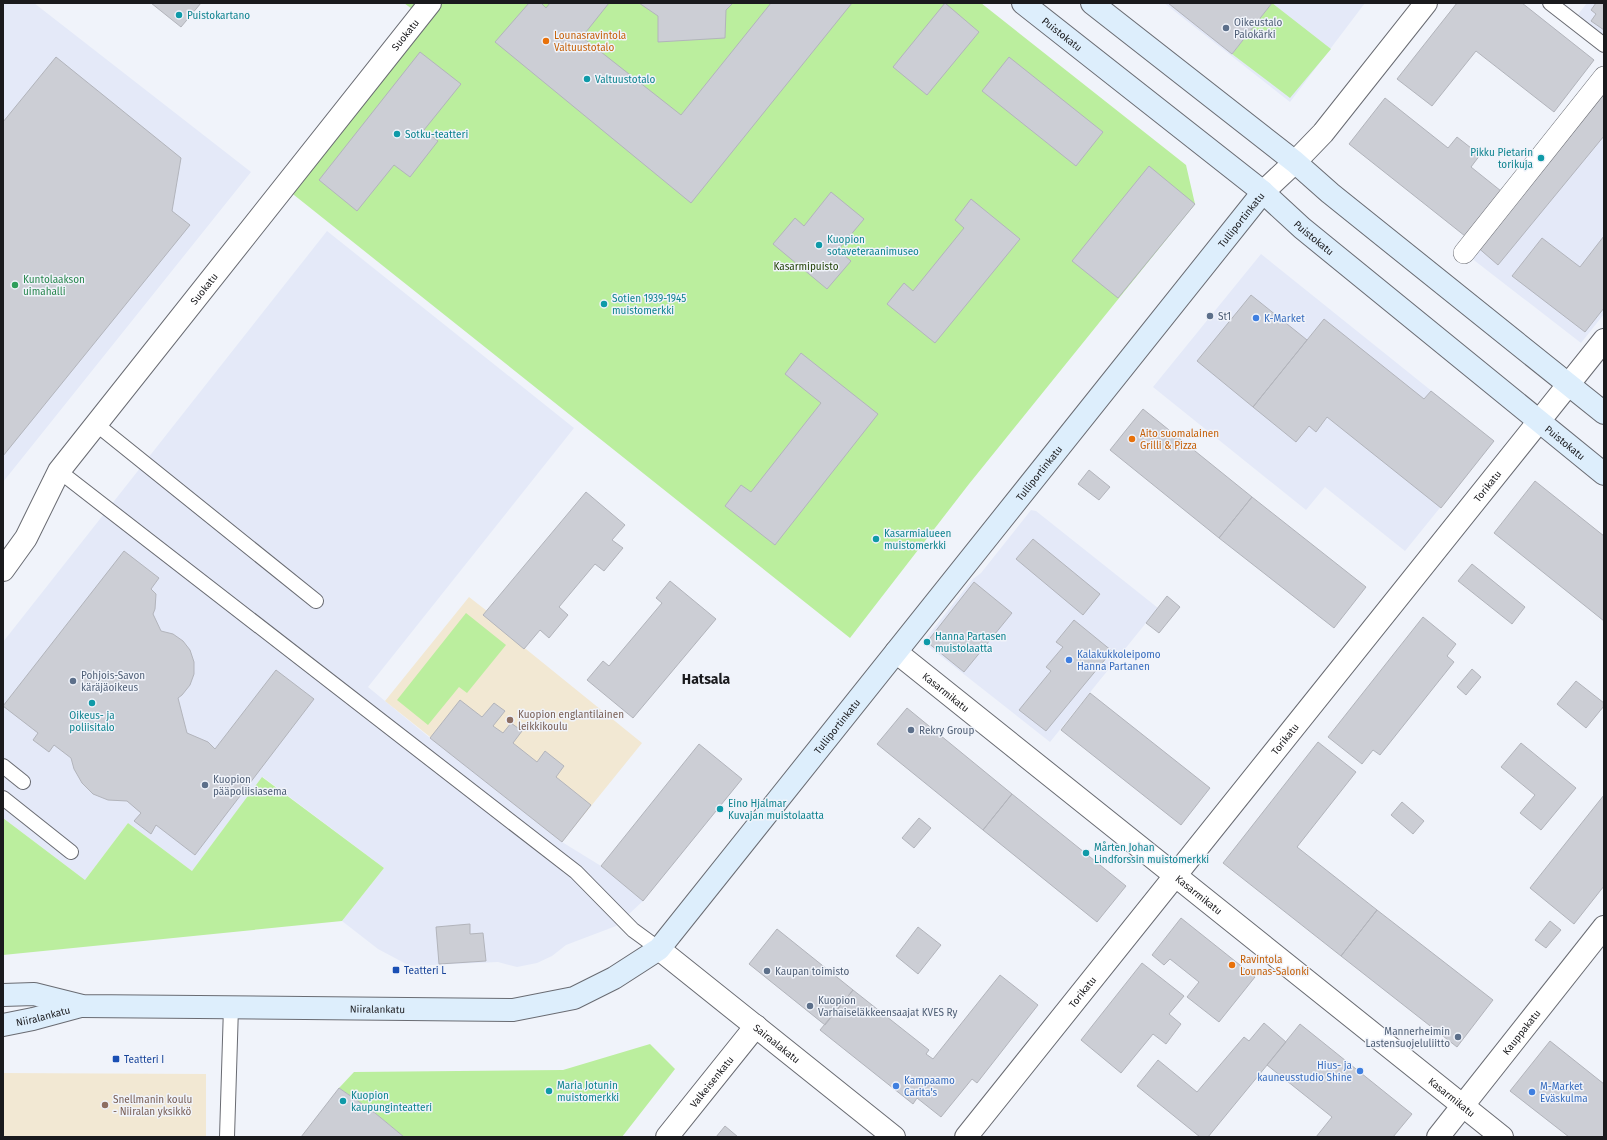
<svg xmlns="http://www.w3.org/2000/svg" width="1607" height="1140" font-family="'Fira Sans',sans-serif">
  <style>
    .built { fill: #e4e9f8 }
    .education { fill: #f2e8d3 }
    .green { fill: #bbee9e }
    .building { fill: #ccced5; stroke: #b2b4bb }
    .lines { fill: none; stroke-linecap: round; stroke-linejoin: round }
    .service-casing { stroke: #696b72; stroke-width: 16 }
    .pedestrian-casing { stroke: #696b72; stroke-width: 22 }
    .minor-casing { stroke: #696b72; stroke-width: 24 }
    .tertiary-casing { stroke: #696b72; stroke-width: 24 }
    .secondary-casing { stroke: #696b72; stroke-width: 24 }
    .service { stroke: #fff; stroke-width: 14 }
    .pedestrian { stroke: #fff; stroke-width: 21 }
    .minor { stroke: #fff; stroke-width: 22 }
    .tertiary { stroke: #fff; stroke-width: 22 }
    .secondary { stroke: #ddeefc; stroke-width: 22 }
    .culture-dot { fill: #0f9aa8; stroke: #f0f3fa; stroke-width: 1.5 }
    .service-dot { fill: #5c6f8a; stroke: #f0f3fa; stroke-width: 1.5 }
    .food-dot { fill: #e8710a; stroke: #f0f3fa; stroke-width: 1.5 }
    .leisure-dot { fill: #2e9e5b; stroke: #f0f3fa; stroke-width: 1.5 }
    .shop-dot { fill: #3f7fe0; stroke: #f0f3fa; stroke-width: 1.5 }
    .education-dot { fill: #8d6e63; stroke: #f0f3fa; stroke-width: 1.5 }
    .transit-dot { fill: #1a4fb4; stroke: #f0f3fa; stroke-width: 1.5 }
    .labels { text-anchor: middle; stroke-width: 3; stroke-linejoin: round; paint-order: stroke }
    .culture-label { font-size: 10px; fill: #0d838f; stroke: #f0f3fa; text-anchor: start }
    .service-label { font-size: 10px; fill: #4e5e75; stroke: #f0f3fa; text-anchor: start }
    .street-label { font-size: 10px; fill: #1a1a1d; stroke: #f0f3fa }
    .food-label { font-size: 10px; fill: #c56008; stroke: #f0f3fa; text-anchor: start }
    .park-label { font-size: 10px; fill: #214106; stroke: #f0f3fa }
    .leisure-label { font-size: 10px; fill: #27864d; stroke: #f0f3fa; text-anchor: start }
    .shop-label { font-size: 10px; fill: #366cbe; stroke: #f0f3fa; text-anchor: start }
    .education-label { font-size: 10px; fill: #785e54; stroke: #f0f3fa; text-anchor: start }
    .transit-label { font-size: 10px; fill: #164399; stroke: #f0f3fa; text-anchor: start }
    .district-label { font-size: 14px; font-weight: bold; fill: #1a1a1d; stroke: #f0f3fa }
  </style>
  <rect width="100%" height="100%" fill="#f0f3fa"/>
  <path class="built" d="M3,3H34L251,172L3,482Z
    M1164,3H1365L1290,102Z
    M1587,3H1604V45L1573,21Z
    M1604,66V314L1581,343L1457,247Z
    M327,231L574,428L368,687L430,738L562,842L601,866L643,901L616,926L566,945L552,956L537,963L517,967L498,962L410,966L378,949L342,921L384,868L263,777L192,871L128,823L85,880L3,818V642Z
    M1261,254L1494,441L1405,551L1325,487L1306,510L1153,387Z
    M1031,510L1036,511L1158,608L1050,742L923,642L973,579L981,573Z"/>
  <path class="education" d="M469,597L487,611L484,615L642,743L562,842L385,701Z
    M3,1073L206,1074V1137H3Z"/>
  <path class="green" d="M404,3H981L1186,165L1195,204L969,484L850,638L284,187L420,15Z
    M1272,3L1331,49L1290,98L1232,54Z
    M466,613L506,645L467,693L459,687L428,725L397,700Z
    M262,777L384,868L342,921L3,955V818L85,880L128,823L192,871Z
    M650,1044L675,1069L622,1137H404L375,1113L339,1088L354,1072L563,1070Z"/>
  <path class="building" d="M151,3H201L181,27Z
    M529,3H541L546,8L550,3H609L582,37L681,115L771,3H852L691,203L495,42Z
    M639,3H733L726,10L725,38L658,42V16Z
    M945,3L979,32L927,95L893,67Z
    M1168,3H1272L1232,54Z
    M1457,3H1522L1594,60L1554,112L1476,51L1432,106L1397,79Z
    M1596,3H1604V30L1591,21L1596,14L1591,10Z
    M420,52L461,84L424,130L438,141L410,177L394,165L357,211L319,180Z
    M56,57L181,158L172,211L190,225L3,456V122Z
    M1009,57L1103,132L1076,166L982,91Z
    M1604,88V136L1498,265L1475,245Z
    M1385,98L1448,148L1457,137L1480,155L1471,167L1501,191L1465,236L1349,144Z
    M1149,166L1195,204L1118,298L1072,261Z
    M831,192L864,219L838,250L851,261L827,289L773,244L795,218L804,226Z
    M971,199L1020,239L935,343L887,304L904,283L913,291L964,228L955,220Z
    M1604,236V308L1585,332L1512,276L1542,238L1580,267Z
    M1251,295L1307,340L1253,407L1197,361Z
    M1324,319L1424,399L1431,391L1494,441L1441,508L1327,417L1316,432L1309,426L1296,442L1253,407Z
    M801,353L878,414L775,545L725,506L741,485L751,492L821,403L785,374Z
    M1143,409L1252,497L1219,538L1110,450Z
    M1089,470L1110,487L1099,500L1078,484Z
    M1535,481L1604,536V621L1494,533Z
    M586,492L625,525L612,540L623,548L604,571L595,564L559,607L568,615L549,638L540,630L524,649L483,615Z
    M1252,497L1366,587L1334,628L1219,538Z
    M1033,539L1100,594L1083,615L1016,559Z
    M124,551L159,578L151,589L156,594L155,609L153,614L161,631L173,634L183,641L190,650L194,662V674L190,685L182,695L178,698L187,733L208,742L215,749L276,670L314,699L195,855L156,825L151,834L134,821L141,813L127,801L108,800L93,794L82,783L74,769L71,758L54,745L49,752L33,740L38,733L3,706Z
    M1472,564L1525,607L1512,624L1458,581Z
    M670,581L716,619L633,718L587,680L603,661L609,666L662,603L656,598Z
    M974,582L1012,613L964,672L927,642Z
    M1167,596L1180,607L1159,633L1146,623Z
    M1423,617L1456,644L1447,656L1454,662L1380,755L1373,750L1362,764L1328,737Z
    M1074,620L1112,651L1046,731L1019,710L1051,671L1046,667L1063,647L1056,642Z
    M1472,669L1481,677L1466,695L1457,687Z
    M1576,681L1604,703V706L1586,728L1557,704Z
    M1090,693L1210,788L1181,825L1061,730Z
    M460,700L482,717L494,703L505,711L493,726L503,733L511,723L522,731L513,743L537,762L545,751L564,766L556,777L591,805L562,842L430,738Z
    M907,708L1012,794L983,830L877,744Z
    M1318,742L1356,772L1297,847L1377,910L1341,956L1223,863Z
    M1521,743L1576,788L1541,830L1520,813L1535,795L1501,767Z
    M699,744L742,779L643,901L601,866Z
    M1012,794L1126,886L1097,922L983,830Z
    M1604,795V886L1574,924L1530,888Z
    M1402,802L1424,821L1413,834L1391,815Z
    M919,818L931,828L914,848L902,838Z
    M1377,910L1493,1000L1457,1047L1341,956Z
    M1181,918L1255,977L1219,1022L1187,997L1199,982L1170,959L1164,965L1152,955Z
    M1550,921L1561,930L1546,948L1535,940Z
    M470,924V934L483,933L486,961L439,964L436,927Z
    M918,927L941,945L918,974L896,956Z
    M777,929L853,990L825,1025L749,964Z
    M1142,963L1184,996L1169,1014L1181,1024L1166,1044L1153,1034L1121,1073L1081,1040Z
    M1000,975L1038,1005L977,1083L972,1079L941,1117L917,1098L913,1104L820,1030L853,990L929,1050L926,1054L933,1059Z
    M1264,1023L1286,1042L1208,1137H1200L1137,1086L1158,1060L1197,1092L1244,1037L1249,1041Z
    M1300,1024L1412,1114L1393,1137H1316L1332,1117L1267,1065Z
    M1550,1041L1604,1084V1137H1569L1510,1091Z
    M339,1088L375,1113L404,1137H301Z
    M725,1126L738,1137H716Z"/>
  <g class="lines">
    <g class="service-casing">
      <path id="service" d="M1550,3L1604,45
        M96,424L316,601
        M59,471L576,872L633,930L659,949
        M3,766L23,782
        M3,798L71,852
        M227,1137L231,1007"/>
    </g>
    <g class="pedestrian-casing">
      <path id="pedestrian" d="M1464,253L1604,77"/>
    </g>
    <g class="minor-casing">
      <g id="minor">
        <path d="M1295,162L1323,133L1426,3"/>
        <path id="s1" d="M896,652L1502,1137"/>
        <path id="s2" d="M659,949L894,1137"/>
        <path id="s3" d="M667,1137L756,1026"/>
        <path id="s4" d="M966,1137L1604,340"/>
        <path id="s5" d="M1438,1137L1604,927"/>
      </g>
    </g>
    <g class="tertiary-casing">
      <g id="tertiary">
        <path d="M1263,192L1295,162"/>
        <path id="s6" d="M3,570L26,538L59,471L430,3"/>
      </g>
    </g>
    <g class="secondary-casing">
      <g id="secondary">
        <path id="s7" d="M1023,3L1263,192L1302,228L1604,474"/>
        <path d="M1092,3L1295,162L1330,193L1604,413"/>
        <path id="s8" d="M3,995L34,994L82,1006L513,1010L574,998L614,978L659,949L1263,192"/>
        <path id="s9" d="M3,1025L33,1019L81,1006"/>
      </g>
    </g>
    <use href="#service" class="service"/>
    <use href="#pedestrian" class="pedestrian"/>
    <use href="#minor" class="minor"/>
    <use href="#tertiary" class="tertiary"/>
    <use href="#secondary" class="secondary"/>
  </g>
  <g class="culture-dot">
    <circle cx="179" cy="15" r="4"/>
    <circle cx="587" cy="79" r="4"/>
    <circle cx="397" cy="134" r="4"/>
    <circle cx="1541" cy="158" r="4"/>
    <circle cx="819" cy="245" r="4"/>
    <circle cx="604" cy="304" r="4"/>
    <circle cx="876" cy="539" r="4"/>
    <circle cx="927" cy="642" r="4"/>
    <circle cx="92" cy="703" r="4"/>
    <circle cx="720" cy="809" r="4"/>
    <circle cx="1086" cy="853" r="4"/>
    <circle cx="549" cy="1091" r="4"/>
    <circle cx="343" cy="1101" r="4"/>
  </g>
  <g class="service-dot">
    <circle cx="1226" cy="28" r="4"/>
    <circle cx="1210" cy="316" r="4"/>
    <circle cx="73" cy="681" r="4"/>
    <circle cx="911" cy="730" r="4"/>
    <circle cx="205" cy="785" r="4"/>
    <circle cx="767" cy="971" r="4"/>
    <circle cx="810" cy="1006" r="4"/>
    <circle cx="1458" cy="1037" r="4"/>
  </g>
  <g class="food-dot">
    <circle cx="546" cy="41" r="4"/>
    <circle cx="1132" cy="439" r="4"/>
    <circle cx="1232" cy="965" r="4"/>
  </g>
  <circle class="leisure-dot" cx="15" cy="285" r="4"/>
  <g class="shop-dot">
    <circle cx="1256" cy="318" r="4"/>
    <circle cx="1069" cy="660" r="4"/>
    <circle cx="1360" cy="1071" r="4"/>
    <circle cx="896" cy="1086" r="4"/>
    <circle cx="1532" cy="1092" r="4"/>
  </g>
  <g class="education-dot">
    <circle cx="510" cy="720" r="4"/>
    <circle cx="105" cy="1105" r="4"/>
  </g>
  <g class="transit-dot">
    <rect x="392" y="966" width="8" height="8" rx="2"/>
    <rect x="112" y="1055" width="8" height="8" rx="2"/>
  </g>
  <g class="labels">
    <g class="culture-label">
      <text x="187" y="19">Puistokartano</text>
      <text x="595" y="83">Valtuustotalo</text>
      <text x="405" y="138">Sotku-teatteri</text>
      <text x="1533" y="156" text-anchor="end">Pikku Pietarin<tspan x="1533" dy="12">torikuja</tspan></text>
      <text x="827" y="243">Kuopion<tspan x="827" dy="12">sotaveteraanimuseo</tspan></text>
      <text x="612" y="302">Sotien 1939-1945<tspan x="612" dy="12">muistomerkki</tspan></text>
      <text x="884" y="537">Kasarmialueen<tspan x="884" dy="12">muistomerkki</tspan></text>
      <text x="935" y="640">Hanna Partasen<tspan x="935" dy="12">muistolaatta</tspan></text>
      <text x="92" y="719" text-anchor="middle">Oikeus- ja<tspan x="92" dy="12">poliisitalo</tspan></text>
      <text x="728" y="807">Eino Hjalmar<tspan x="728" dy="12">Kuvajan muistolaatta</tspan></text>
      <text x="1094" y="851">Mårten Johan<tspan x="1094" dy="12">Lindforssin muistomerkki</tspan></text>
      <text x="557" y="1089">Maria Jotunin<tspan x="557" dy="12">muistomerkki</tspan></text>
      <text x="351" y="1099">Kuopion<tspan x="351" dy="12">kaupunginteatteri</tspan></text>
    </g>
    <g class="service-label">
      <text x="1234" y="26">Oikeustalo<tspan x="1234" dy="12">Palokärki</tspan></text>
      <text x="1218" y="320">St1</text>
      <text x="81" y="679">Pohjois-Savon<tspan x="81" dy="12">käräjäoikeus</tspan></text>
      <text x="919" y="734">Rekry Group</text>
      <text x="213" y="783">Kuopion<tspan x="213" dy="12">pääpoliisiasema</tspan></text>
      <text x="775" y="975">Kaupan toimisto</text>
      <text x="818" y="1004">Kuopion<tspan x="818" dy="12">Varhaiseläkkeensaajat KVES Ry</tspan></text>
      <text x="1450" y="1035" text-anchor="end">Mannerheimin<tspan x="1450" dy="12">Lastensuojeluliitto</tspan></text>
    </g>
    <g class="street-label">
      <text dy="4" stroke="none"><textPath href="#s6" startOffset="671">Suokatu</textPath></text>
      <text dy="4" stroke="none"><textPath href="#s7" startOffset="50">Puistokatu</textPath></text>
      <text dy="4" stroke="none"><textPath href="#s8" startOffset="1605">Tulliportinkatu</textPath></text>
      <text dy="4" stroke="none"><textPath href="#s7" startOffset="374">Puistokatu</textPath></text>
      <text dy="4" stroke="none"><textPath href="#s6" startOffset="347">Suokatu</textPath></text>
      <text dy="4" stroke="none"><textPath href="#s7" startOffset="698">Puistokatu</textPath></text>
      <text dy="4" stroke="none"><textPath href="#s8" startOffset="1281">Tulliportinkatu</textPath></text>
      <text dy="4" stroke="none"><textPath href="#s4" startOffset="834">Torikatu</textPath></text>
      <text dy="4" stroke="none"><textPath href="#s1" startOffset="64">Kasarmikatu</textPath></text>
      <text dy="4" stroke="none"><textPath href="#s8" startOffset="957">Tulliportinkatu</textPath></text>
      <text dy="4" stroke="none"><textPath href="#s4" startOffset="510">Torikatu</textPath></text>
      <text dy="4" stroke="none"><textPath href="#s1" startOffset="388">Kasarmikatu</textPath></text>
      <text dy="4" stroke="none"><textPath href="#s4" startOffset="186">Torikatu</textPath></text>
      <text dy="4" stroke="none"><textPath href="#s8" startOffset="376">Niiralankatu</textPath></text>
      <text dy="4" stroke="none"><textPath href="#s9" startOffset="41">Niiralankatu</textPath></text>
      <text dy="4" stroke="none"><textPath href="#s5" startOffset="134">Kauppakatu</textPath></text>
      <text dy="4" stroke="none"><textPath href="#s2" startOffset="151">Sairaalakatu</textPath></text>
      <text dy="4" stroke="none"><textPath href="#s3" startOffset="71">Valkeisenkatu</textPath></text>
      <text dy="4" stroke="none"><textPath href="#s1" startOffset="712">Kasarmikatu</textPath></text>
    </g>
    <g class="food-label">
      <text x="554" y="39">Lounasravintola<tspan x="554" dy="12">Valtuustotalo</tspan></text>
      <text x="1140" y="437">Aito suomalainen<tspan x="1140" dy="12">Grilli &amp; Pizza</tspan></text>
      <text x="1240" y="963">Ravintola<tspan x="1240" dy="12">Lounas-Salonki</tspan></text>
    </g>
    <g class="park-label">
      <text x="806" y="270">Kasarmipuisto</text>
    </g>
    <g class="leisure-label">
      <text x="23" y="283">Kuntolaakson<tspan x="23" dy="12">uimahalli</tspan></text>
    </g>
    <g class="shop-label">
      <text x="1264" y="322">K-Market</text>
      <text x="1077" y="658">Kalakukkoleipomo<tspan x="1077" dy="12">Hanna Partanen</tspan></text>
      <text x="1352" y="1069" text-anchor="end">Hius- ja<tspan x="1352" dy="12">kauneusstudio Shine</tspan></text>
      <text x="904" y="1084">Kampaamo<tspan x="904" dy="12">Carita's</tspan></text>
      <text x="1540" y="1090">M-Market<tspan x="1540" dy="12">Eväskulma</tspan></text>
    </g>
    <g class="education-label">
      <text x="518" y="718">Kuopion englantilainen<tspan x="518" dy="12">leikkikoulu</tspan></text>
      <text x="113" y="1103">Snellmanin koulu<tspan x="113" dy="12">- Niiralan yksikkö</tspan></text>
    </g>
    <g class="transit-label">
      <text x="404" y="974">Teatteri L</text>
      <text x="124" y="1063">Teatteri I</text>
    </g>
    <g class="district-label">
      <text x="706" y="684">Hatsala</text>
    </g>
  </g>
  <rect width="1607" height="1140" fill="none" stroke="#1a1a1d" stroke-width="8"/>
</svg>
